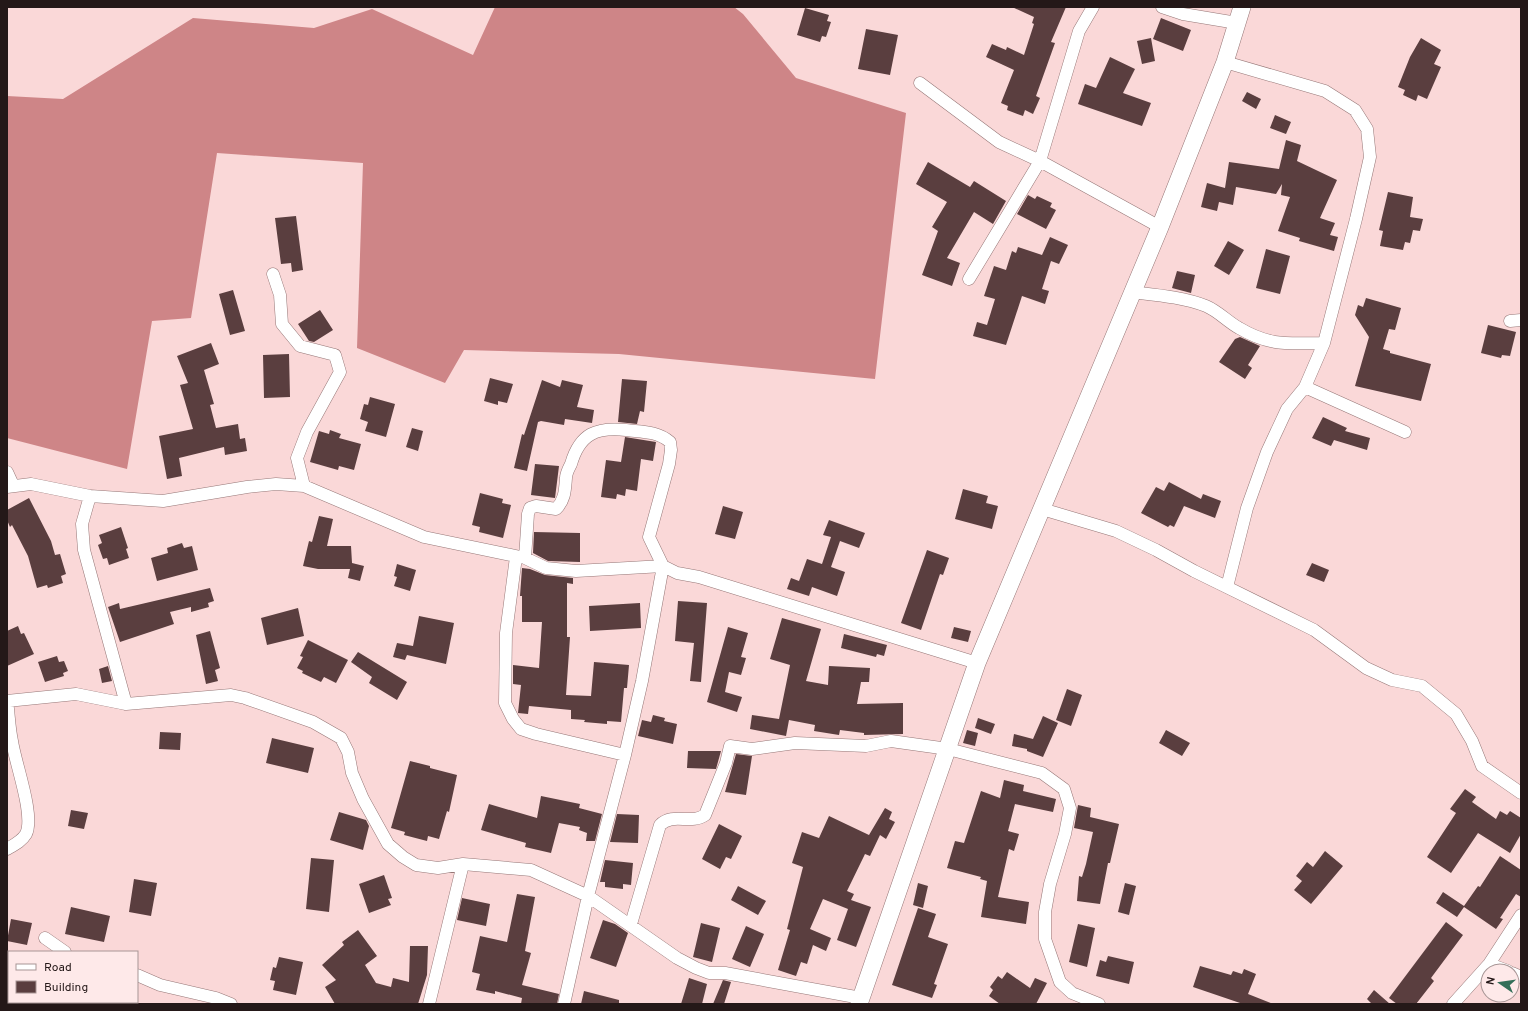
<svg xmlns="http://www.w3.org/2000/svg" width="1528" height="1011" font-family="Overpass,sans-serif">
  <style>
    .forest { fill: #ce8587 }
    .building { fill: #5a3e3f }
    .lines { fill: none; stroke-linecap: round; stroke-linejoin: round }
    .street-casing { stroke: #967777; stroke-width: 13 }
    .secondary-casing { stroke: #967777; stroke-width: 18 }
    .street { stroke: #fff; stroke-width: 12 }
    .secondary { stroke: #fff; stroke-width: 17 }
  </style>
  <rect width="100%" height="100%" fill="#fad8d8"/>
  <path class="forest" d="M495,7H734L743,14L796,78L906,113L875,379L619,354L464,350L445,383L357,348L363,163L217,153L191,318L152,321L127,469L7,438V96L63,99L193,18L314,28L372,9L473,55Z"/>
  <path class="building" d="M1012,7H1066L1051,42L1055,43L1036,96L1040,98L1033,114L1025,110L1023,116L1007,110L1008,106L1001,103L1014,70L986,57L992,44L1006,50L1007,47L1024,55L1034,24L1032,23L1034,17Z
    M805,8L829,15L827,21L831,22L826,37L822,36L820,42L797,35Z
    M1161,18L1191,30L1183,51L1153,39Z
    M866,29L898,35L890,75L858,69Z
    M1151,38L1155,61L1142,64L1137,41Z
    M1421,38L1441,50L1434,64L1441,67L1427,99L1418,95L1416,101L1403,95L1405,90L1398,87L1410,57Z
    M1110,57L1135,69L1123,93L1151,103L1142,126L1078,104L1085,84L1096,88Z
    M1247,92L1261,99L1256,109L1242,101Z
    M1275,115L1291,122L1286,134L1270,128Z
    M1286,140L1301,145L1297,161L1337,180L1320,218L1335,223L1330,235L1338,237L1334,251L1299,241L1300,238L1278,231L1290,197L1281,195L1282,184L1276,194L1236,187L1233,205L1219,202L1217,211L1201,207L1207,183L1225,188L1229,162L1279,169Z
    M928,162L970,187L974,181L1006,201L993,224L974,212L947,258L960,263L952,286L922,275L938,231L932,227L947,202L916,184Z
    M1388,192L1413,197L1410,217L1423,219L1420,231L1413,230L1410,243L1405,242L1403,250L1380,246L1383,231L1379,230Z
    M1028,195L1035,199L1037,196L1052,203L1050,207L1056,210L1046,229L1017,214Z
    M296,216L303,270L292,272L291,263L281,264L275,218Z
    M1050,237L1068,245L1059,264L1051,261L1042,289L1049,291L1045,304L1022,296L1006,345L973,336L977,322L987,325L995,299L984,296L994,266L1006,270L1012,251L1016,253L1018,247L1042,255Z
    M1228,241L1244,250L1229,275L1214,266Z
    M1266,249L1290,256L1280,294L1256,288Z
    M1177,271L1195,275L1191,293L1172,288Z
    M233,290L245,331L230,335L219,294Z
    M1366,298L1401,308L1395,330L1389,329L1383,349L1390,351V353L1431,364L1421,401L1355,386L1369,337L1355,315L1358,305L1363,307Z
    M320,310L333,330L314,342L309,341L298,324Z
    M1488,325L1516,332L1510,356L1502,355L1501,358L1481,353Z
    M1240,337L1260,346L1248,365L1252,368L1245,379L1219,362L1235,339Z
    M211,343L219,364L204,370L214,404L210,405L216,428L238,424L240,439L245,438L247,451L225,455L224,447L179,458L182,476L167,479L159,436L193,429L180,385L188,383L177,356Z
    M289,354L290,397L264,398L263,355Z
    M490,378L513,384L507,403L498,401V405L484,401Z
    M622,379L647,381L644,412L640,411L637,424L618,422Z
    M542,380L560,387L562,380L583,385L577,407L594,410L592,423L565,419L564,425L541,421L538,422L527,471L514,468L522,434L524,435Z
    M370,397L395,404L386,437L365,431L368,422L360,419L364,404L368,405Z
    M1323,417L1347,428L1345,431L1370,438L1367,450L1334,440L1331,446L1312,438Z
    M412,428L423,431L418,451L406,447Z
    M330,430L341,434L339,438L361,444L354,470L339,466L338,470L310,462L319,431L329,434Z
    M625,437L656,442L653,461L641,459L637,491L626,489L625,496L617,494L616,499L601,497L606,460L621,462Z
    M535,464L559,466L555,498L531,495Z
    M1169,482L1201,499L1203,494L1221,501L1215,518L1184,506L1174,527L1170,525L1168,527L1141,513L1156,487L1164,491Z
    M963,489L988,496L986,503L998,506L992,529L955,519Z
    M480,493L503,499L502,503L511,505L503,538L479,532L480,527L472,525Z
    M29,498L51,541L55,555L60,554L66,574L61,576L63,583L48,588L47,585L37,588L28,556L12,525L10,527L7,520V510Z
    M723,506L743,512L735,539L715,534Z
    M319,516L333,519L327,546H351L352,563L364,566L360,581L348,578L350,569H318L303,566L309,541L312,542Z
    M829,520L865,533L859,548L840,541L831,567L845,572L837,596L812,587L809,596L787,589L791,578L799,581L807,559L822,564L831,537L823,535Z
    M121,527L128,548L126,549L129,558L109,565L107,558L103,559L98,545L102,543L99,535Z
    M534,532L580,533V562L548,561L533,553Z
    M182,543L184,548L192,546L198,570L157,581L151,558L168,553L167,548Z
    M927,550L949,558L943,575L940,574L921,630L901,623Z
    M1312,563L1329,570L1324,582L1306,575Z
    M397,564L416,570L410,591L394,586L397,577L394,576Z
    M522,568L530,569L545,575L573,578V584L567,583V637H570L566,695L591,696L594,662L629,665L627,688H624L621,722L607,721V724L584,722L585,720L571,719V710L529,706L528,714L518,713L521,685L513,684V665L539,668L542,622H522V596H520Z
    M210,588L214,601L208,603L209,607L191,612V607L170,612L174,624L120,642L108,607L119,603L120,609Z
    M678,601L707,603L701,682L690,681L694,643L675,641Z
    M640,603L641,628L590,631L589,606Z
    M298,608L304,636L267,645L261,618Z
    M419,616L454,623L446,664L407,655L405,660L393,657L397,643L413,646Z
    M782,618L821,629L806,681L828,685L829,666L870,668L869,682H861L857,704L903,703V734L864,735V733L840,730L839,735L814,731L815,725L789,720L786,736L750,729L752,715L779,719L790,665L770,659Z
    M18,626L21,634L24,633L34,654L7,666V631Z
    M728,627L748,633L741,657L746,658L741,675L729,672L725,692L742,697L737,712L707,702Z
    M954,627L971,631L968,642L951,638Z
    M210,631L220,668L215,670L218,681L206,684L196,635Z
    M844,634L887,645L884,656L877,654L876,657L841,648Z
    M308,640L348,660L336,683L324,677L321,682L302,673L303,671L297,668L303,657L300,656Z
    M358,652L407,682L397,700L369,683L372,677L351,662Z
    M57,656L59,662L64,661L68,671L63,673L64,676L45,682L38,662Z
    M108,666L112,681L102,683L99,669Z
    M1067,689L1082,695L1071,726L1056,720Z
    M653,715L665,718L664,721L677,724L673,744L638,736L642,720L651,722Z
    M1043,716L1058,723L1043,757L1027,751V749L1012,746L1014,734L1033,739Z
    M978,718L995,724L991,734L975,728Z
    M967,730L978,733L975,746L963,743Z
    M1166,730L1190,743L1182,756L1159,743Z
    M160,732L181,733L180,750L159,749Z
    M272,738L314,748L308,773L266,763Z
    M688,751H721L716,769L687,768Z
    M736,754L752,756L746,795L725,792Z
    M410,761L430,766V768L457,775L449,812L447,811L439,839L428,836L427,841L404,835L405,832L391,828Z
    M1004,780L1024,785L1023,791L1056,799L1053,812L1015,804L1008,831L1019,834L1014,851L1009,849L998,897L1029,902L1026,924L981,917L987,881L980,879L981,877L947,868L955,841L964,843L981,791L1000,798Z
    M1465,789L1476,797L1472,802L1496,819L1500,811L1507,815L1510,811L1521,818V834L1510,853L1478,833L1451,873L1427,857L1456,813L1450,809Z
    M541,796L580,804L579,808L602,814L595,841H586L587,833L579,830L580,827L559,823L551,853L525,847L526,843L481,830L489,804L537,818Z
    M1078,805L1091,808L1090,817L1119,824L1110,863H1108L1100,904L1077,901L1079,876L1082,877L1086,864L1093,832L1074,828Z
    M885,808L892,812L889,819L895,822L886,839L880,835L870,856L865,854L847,891L854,894L851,900L871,907L856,947L837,940L848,909L823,899L810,929L831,938L826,951L813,945L807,964L801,962L796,976L778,970L790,930L787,929L803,867L792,863L802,832L819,838L829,816L869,835Z
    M71,810L88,813L84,829L68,826Z
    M339,812L366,820L369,826L363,850L330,840Z
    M617,814L639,815L638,843L610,842Z
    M719,824L742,836L731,859L726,857L720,869L702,859Z
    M1325,851L1343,866L1311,904L1294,890L1302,881L1296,876L1307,862L1313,867Z
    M1500,856L1521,870V897L1516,894L1500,918L1503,919L1496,929L1464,907L1457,917L1436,903L1443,892L1464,906L1478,886L1480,887Z
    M311,858L334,860L329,912L306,909Z
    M605,860L633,863L631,885L623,884V889L605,887V882H600Z
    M384,875L392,898L388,899L391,905L369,913L359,884Z
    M134,879L157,883L151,916L129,912Z
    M918,883L928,886L923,908L913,905Z
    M1125,883L1136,886L1129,915L1118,912Z
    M738,886L766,901L758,915L731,900Z
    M517,894L535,897L525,951L531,953L522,985L559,994L557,1004H521L522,998L495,991V994L476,990L480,974L472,972L480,936L507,942Z
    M462,898L490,904L486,926L457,920Z
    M71,907L110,916L104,942L65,934Z
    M918,908L936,914L928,937L948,944L934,984L937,985L932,998L892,985Z
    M11,919L32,923L27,945L7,941Z
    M603,920L615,924L628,933L616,967L590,958Z
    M1446,922L1463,935L1431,978L1434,981L1416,1004H1397L1389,998Z
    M701,923L720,928L712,962L693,957Z
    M1078,924L1095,928L1087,967L1069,962Z
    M746,926L764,934L750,967L732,959Z
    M358,930L377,956L365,965L376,983L391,987L393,978L409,982L410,946H428L427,975L418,1004H335L325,987L336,980L322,965L344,945L342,942Z
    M1108,956L1134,962L1129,984L1096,976L1100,960L1106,962Z
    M279,957L303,962L296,995L273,990L275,981L270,980L273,967L276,968Z
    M1200,966L1231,975L1233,971L1242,974L1244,969L1256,974L1248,994L1273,1004H1243L1193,987Z
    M1007,972L1030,988L1035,978L1047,983L1036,1004H1000L989,996L993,990L990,987L998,976L1002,979Z
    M689,978L707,984L702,1004H681Z
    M723,980L731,982L724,1004H713Z
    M1374,990L1390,1004H1372L1367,999Z
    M584,991L619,1000V1004H581Z"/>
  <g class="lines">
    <g class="street-casing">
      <path id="street" d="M1162,7L1183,14L1237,23
        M1225,62L1325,91L1355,110L1367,129L1370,157L1356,219L1324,343L1305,387L1287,409L1267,452L1247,508L1227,587
        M920,83L999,142L1040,161L1160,227
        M273,274L280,295L282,324L300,346L335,355L340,372L307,432L297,458L304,486
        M969,279L1040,161L1079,31L1093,7
        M1131,292C1156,295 1183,297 1206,306C1218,311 1228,322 1239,328C1271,347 1289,343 1324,343
        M1510,321L1521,320
        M1305,387L1405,432
        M7,472L13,485
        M7,487L31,484L90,496L163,501L247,487L276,484L304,486L424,537L525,558L546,568L576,571L663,566L677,573L699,577L977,663
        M90,496L82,524L84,550L126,704
        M1042,509L1116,531L1156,550L1194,571L1314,630L1366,668L1392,680L1422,686L1456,714L1472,741L1482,766L1521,793
        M516,557L506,633L505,703L513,719L521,729L536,734L625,755
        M525,558L528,514L530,508L536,506L556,509C565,500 565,490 566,478C566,473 569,468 571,464C580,433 597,427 626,430C642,432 657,431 670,442L671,450L669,464L649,537L663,566L642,681L625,755L588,896L564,1004
        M7,701L76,694L126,704L231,695L245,698L313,722L341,738L348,752L352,773L363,799L388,844L403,857L416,865L438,868L463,864L531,870L588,896L677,958L696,968L709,973H725L861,998
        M7,849C14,845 22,841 26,834C35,815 15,763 12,741C9,727 9,714 7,701
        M631,924L660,825C673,812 691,825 705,815L726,763L730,746L752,749L795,743L866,746L891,741L948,749L1042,773L1064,789L1070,808L1065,834L1050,884L1045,912V939L1060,982L1072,993L1099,1004
        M45,938L65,952
        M1489,964L1508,971
        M1512,973L1521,977
        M137,975L160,985L216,998L231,1004
        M429,1004L463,864
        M1453,1004L1489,964L1521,915"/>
    </g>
    <g class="secondary-casing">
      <path id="secondary" d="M859,1004L977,663L1160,227L1225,62L1242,7"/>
    </g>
    <use href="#street" class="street"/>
    <use href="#secondary" class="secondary"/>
  </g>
  <rect width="1528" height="1011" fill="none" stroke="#241818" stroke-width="16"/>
  <rect x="8" y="951" width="130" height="52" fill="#fee9e9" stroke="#a79595"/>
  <rect x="16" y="964" width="20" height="6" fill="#ffffff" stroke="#a79595"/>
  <text x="44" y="971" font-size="12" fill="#241818">Road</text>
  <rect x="16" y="981" width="20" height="12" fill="#5a3e3f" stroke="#a79595"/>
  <text x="44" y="991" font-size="12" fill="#241818">Building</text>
  <g transform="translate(1500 983) rotate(283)"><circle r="19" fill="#fee9e9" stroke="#a79595"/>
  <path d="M0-3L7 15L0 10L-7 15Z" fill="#336f59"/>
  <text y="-6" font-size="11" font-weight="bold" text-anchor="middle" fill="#241818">N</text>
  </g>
</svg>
